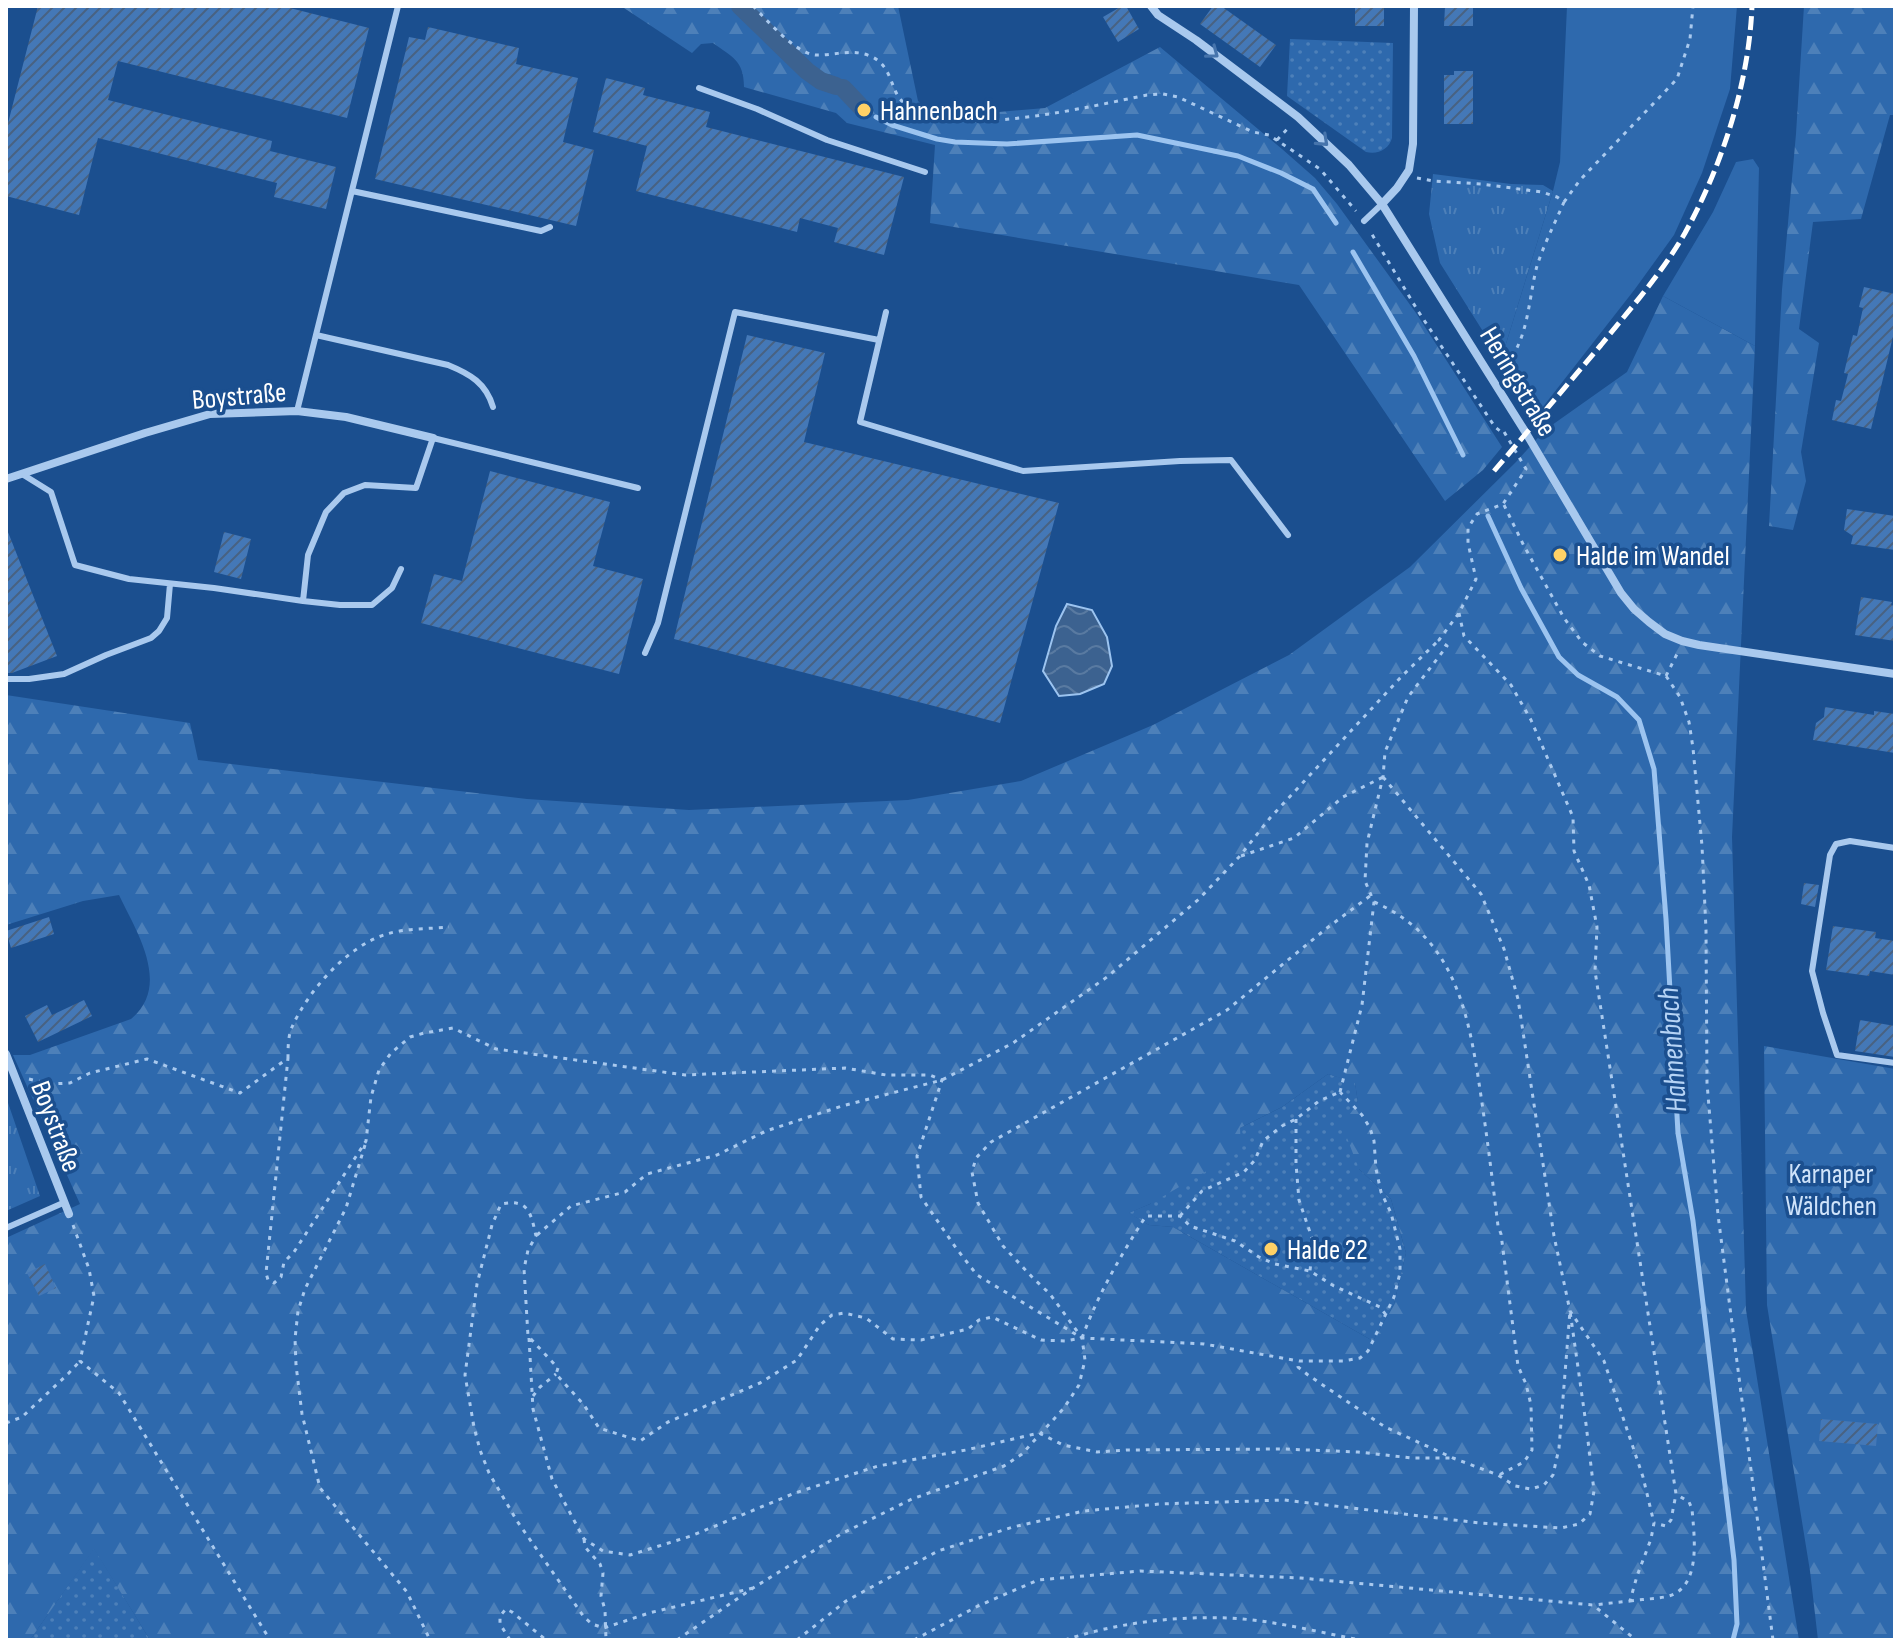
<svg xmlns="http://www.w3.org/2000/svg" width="1901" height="1646" font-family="'Sofia Sans Condensed',sans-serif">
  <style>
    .grass { fill: url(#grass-dots) }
    .forest { fill: url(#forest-firs); fill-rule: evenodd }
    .park { fill: url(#park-tufts) }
    .garden { fill: #2e69ad }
    .water { fill: url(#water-waves); stroke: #9cc4f0; stroke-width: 2 }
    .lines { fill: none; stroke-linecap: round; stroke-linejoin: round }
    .stream { stroke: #9cc4f0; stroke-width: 5 }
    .canal { stroke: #3c6290; stroke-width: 18 }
    .building { fill: url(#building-hatch) }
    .path { stroke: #a9c9ee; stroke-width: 3; stroke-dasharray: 4 6; stroke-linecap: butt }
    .service { stroke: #a9c9ee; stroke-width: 6 }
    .minor { stroke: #a9c9ee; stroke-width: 8 }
    .rail { stroke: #fff; stroke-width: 5; stroke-dasharray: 14 6; stroke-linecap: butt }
    .oneway { stroke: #4674ac }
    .poi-dot { fill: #ffd166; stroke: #1b4f8f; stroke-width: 3 }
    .labels { text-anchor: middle; stroke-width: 7; stroke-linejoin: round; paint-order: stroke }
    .poi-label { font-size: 28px; fill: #fff; stroke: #1b4f8f; text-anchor: start }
    .street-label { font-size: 28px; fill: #fff; stroke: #1b4f8f }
    .park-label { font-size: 28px; fill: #cfe3fa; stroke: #1b4f8f }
    .water-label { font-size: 30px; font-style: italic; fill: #b5d3f5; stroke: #1b4f8f }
  </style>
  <defs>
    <pattern id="grass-dots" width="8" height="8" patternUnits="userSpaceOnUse" patternTransform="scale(2)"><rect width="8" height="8" fill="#2e69ad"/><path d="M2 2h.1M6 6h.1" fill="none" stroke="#4d80b9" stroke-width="1.8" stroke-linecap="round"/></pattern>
    <pattern id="forest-firs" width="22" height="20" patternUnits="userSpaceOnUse" patternTransform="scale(2)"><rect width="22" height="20" fill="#2e69ad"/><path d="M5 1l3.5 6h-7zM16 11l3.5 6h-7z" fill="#4d80b9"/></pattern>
    <pattern id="park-tufts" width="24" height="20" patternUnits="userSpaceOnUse" patternTransform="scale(2)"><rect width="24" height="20" fill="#2e69ad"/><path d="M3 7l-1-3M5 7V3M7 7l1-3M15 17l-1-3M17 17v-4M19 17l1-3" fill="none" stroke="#4d80b9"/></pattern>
    <pattern id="water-waves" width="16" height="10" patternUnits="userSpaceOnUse" patternTransform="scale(2)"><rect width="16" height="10" fill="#3c6290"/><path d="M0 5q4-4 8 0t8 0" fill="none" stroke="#597aa1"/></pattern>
    <pattern id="building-hatch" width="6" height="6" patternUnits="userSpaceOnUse" patternTransform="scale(2)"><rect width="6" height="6" fill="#4478b7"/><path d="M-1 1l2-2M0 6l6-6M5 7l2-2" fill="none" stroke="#486282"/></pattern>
  </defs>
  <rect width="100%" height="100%" fill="#1b4f8f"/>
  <path class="grass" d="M1290,39L1393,43L1392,138C1389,149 1378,155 1366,152L1287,96Z
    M1328,1074L1355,1082L1358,1103L1359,1169L1391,1199L1406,1253L1394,1304L1373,1341L1173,1227L1149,1225L1128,1213L1150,1204L1240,1128L1282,1107Z
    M94,1548L150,1640H30Z"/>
  <path class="forest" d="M621,6H898L918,101L925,107L935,112L947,113H988L1045,108L1160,47L1282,149L1315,178L1337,204L1416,313L1502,447L1483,470L1445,501L1299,285L930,223L935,145L847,123L836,113L744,87C744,60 732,57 713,43L701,44L692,53Z
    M1804,6H1895V115H1890L1861,219L1813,222L1799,329L1819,343L1801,452L1806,481L1793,530L1769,526L1782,290L1796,134Z
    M1663,296L1755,346L1732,837L1746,1310L1799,1640H150L94,1549L30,1640H6V1238L80,1204L13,1055H30L131,1019C172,985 136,931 119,895L83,901L6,925V695L190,723L198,760L527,799L689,810L908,800L1021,781L1153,725L1289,655L1410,567L1516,462L1545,430L1627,372ZM1328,1074L1355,1083L1358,1103L1342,1125L1359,1169L1391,1199L1406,1253L1394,1304L1373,1341L1173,1227L1149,1225L1129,1213L1150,1204L1241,1151L1240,1128L1282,1107Z
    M1764,1046L1895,1069V1640H1818L1810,1571L1767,1305Z"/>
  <path class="park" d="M1433,174L1511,184L1543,185L1553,191L1501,360L1440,263L1429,214Z
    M6,1097L40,1196L6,1211Z"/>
  <path class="garden" d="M1567,6H1737L1730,89L1702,173L1674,235L1635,289L1535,417L1501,360L1553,191L1560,162Z
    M1753,159L1759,168L1755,346L1663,296L1713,212L1736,162Z"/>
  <path class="water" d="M1067,604L1092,610L1107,637L1112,666L1104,684L1080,694L1059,696L1043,671L1056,626Z"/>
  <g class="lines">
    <path class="stream" d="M876,117L892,125L937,139L955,142L1007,144L1137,135L1238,156L1281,173L1313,189L1336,223
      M1353,252L1414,356L1463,455
      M1488,516L1521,588L1559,657L1578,675L1617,697L1639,720L1654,769L1666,919L1678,1133L1693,1221L1734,1560L1737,1624L1733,1640"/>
    <path class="canal" d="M740,6L807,71L821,81L836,86
      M843,88L861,107"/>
  </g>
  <path class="building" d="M38,6H282L369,28L347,118L118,61L108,100L272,141L270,151L336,167L326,209L274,197L277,183L98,138L79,215L6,196V131Z
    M1122,6H1126L1139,29L1118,42L1103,17Z
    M1213,6H1221L1276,45L1260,67L1200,24Z
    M1355,6H1384V26H1355Z
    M1445,6H1473V26H1444Z
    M428,27L519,48L516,64L578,78L563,142L594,150L576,226L375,179L409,37L425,40Z
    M1454,71H1473V124H1444V75H1454Z
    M606,78L645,88L643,95L710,112L706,127L904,177L884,255L834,242L838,228L800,218L797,232L636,191L647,146L593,132Z
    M1864,287L1895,294V328L1871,429L1832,420L1836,400L1841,401L1848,374L1844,373L1853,335L1857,336L1863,308L1859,307Z
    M747,335L825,353L804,442L1059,503L1000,723L674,639Z
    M490,471L610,502L593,566L643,579L619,674L421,623L434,574L462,581Z
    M1847,509L1895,516V550L1851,544L1853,536L1844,530Z
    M6,527L57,656L12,673H6Z
    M224,532L251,539L241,579L214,572Z
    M1861,597L1892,602L1891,605L1895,606V641L1855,635Z
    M1825,707L1874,715V711L1895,714V753L1813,740L1816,723L1824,717Z
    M1804,883L1819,885L1815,907L1801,904Z
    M49,917L54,934L11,948L6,931Z
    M1833,926L1876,932L1875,938L1895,941V975L1870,971L1869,976L1826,970Z
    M84,1000L92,1016L38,1042L25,1016L47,1005L52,1015Z
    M1860,1020L1895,1026V1057L1855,1051Z
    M45,1264L56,1288L39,1296L27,1273Z
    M1821,1419L1878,1424L1876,1446L1819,1441Z"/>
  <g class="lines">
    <path class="path" d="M753,6C767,20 795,53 815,55C833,56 852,48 870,56C892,65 890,88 901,100C904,104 912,108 917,110C966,137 1092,106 1147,95L1163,94L1178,97L1253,132L1269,135L1320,169L1356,211
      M1277,140L1290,126
      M1417,178L1433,181L1481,184L1542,192L1557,197L1564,202C1555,223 1544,244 1537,266C1528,299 1529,346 1500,370
      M1564,202L1580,180L1677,79L1690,39L1693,6
      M1504,505L1524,546L1564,618L1582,642L1600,656L1666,676L1680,697L1689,722L1693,748L1702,846L1706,929L1707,1083L1718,1215L1773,1640
      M1459,613L1464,636L1511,685L1531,720L1573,817L1574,851L1589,885L1597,927L1595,971L1676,1494L1671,1520L1666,1526L1654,1523
      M1666,676L1678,652
      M1383,777L1481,894L1504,949L1518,999L1554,1236L1570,1311L1604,1361L1643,1477L1654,1523L1651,1539L1637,1576L1630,1601L1593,1605
      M1241,856L1294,838L1343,797L1383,777
      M1374,902C1459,938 1470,1022 1482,1103C1488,1144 1493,1185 1498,1226L1501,1234L1518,1366L1526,1384L1531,1405L1532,1450L1524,1462L1499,1475
      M288,1058C288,1048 288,1036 292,1027C308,991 348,945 387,934C406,928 430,929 449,927
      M29,1079L50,1084L70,1083L90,1073L147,1059L240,1093L288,1058L266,1273L268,1280L274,1283L281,1277L284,1262L294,1252L366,1141L371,1097L379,1070L391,1053L410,1037L424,1033L453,1028L496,1049L685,1075L845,1068L886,1075H930L942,1080L917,1156L921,1197L956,1248L977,1275L1082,1338
      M1340,1092L1362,1005L1374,902L1365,881L1367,843L1383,777L1385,752L1408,697L1447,646L1439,640L1459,613L1476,579L1468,543V528L1477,514L1503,504L1526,469L1503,430L1500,431L1495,427L1418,311L1370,231
      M1296,1119V1164L1299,1200L1313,1241L1310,1271
      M365,1145L346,1208L305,1289L298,1311L295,1339L296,1365L302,1414L320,1488L407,1592L430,1640
      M1180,1216L1202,1191L1244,1172L1255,1160L1263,1141L1282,1126L1296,1119L1319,1101L1340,1092
      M73,1225L89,1269L94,1296L80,1361L119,1393L270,1640
      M537,1235L571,1206L625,1192L647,1174L717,1155L766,1131L842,1106L942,1080L1013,1043L1107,977L1199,899L1239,857L1270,818L1402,676L1439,640
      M529,1338L533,1409L552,1479L584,1539L603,1551L630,1555L691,1536L795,1493L878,1466L966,1450L1039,1433L1063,1445L1097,1452L1126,1450L1284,1449L1358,1452L1412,1458H1450
      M1082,1338C1098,1294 1121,1255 1146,1216H1180L1190,1226L1235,1241L1259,1257L1275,1264L1310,1271L1334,1286L1380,1307L1386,1315
      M533,1396L540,1387L556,1374
      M6,1423L22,1417L68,1374L80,1361
      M584,1539L585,1547L600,1564L603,1573L601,1596L605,1610L606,1640
      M753,1588L649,1613L604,1628L592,1624L584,1617L517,1521L489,1473L480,1450L474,1427L465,1375L477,1284L492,1225L501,1204C529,1198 531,1214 536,1236L528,1250L524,1269L528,1336L558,1368L556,1374L584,1405L599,1428L640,1441L668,1422L760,1383L797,1360L820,1325L832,1315L844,1313L866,1318L893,1339L921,1340L968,1329L979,1320L992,1317L1041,1340L1065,1341L1082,1338L1204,1344L1299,1361H1343L1360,1358L1368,1351L1394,1297L1400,1273V1249L1391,1213L1381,1192L1376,1169L1374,1141L1370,1128L1362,1115L1340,1092
      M1630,1601C1643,1599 1657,1599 1669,1596C1702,1586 1694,1535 1692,1509L1689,1502L1676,1494
      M510,1640L500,1624V1616L506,1609L512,1612L546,1640
      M677,1640L753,1588L841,1534L912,1499L1004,1466L1022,1454L1064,1408L1079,1385L1085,1360L1082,1338L1050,1294L1033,1278L1003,1246L978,1203L972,1172L976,1158L991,1142L1227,1010L1327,928L1370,896
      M797,1640L846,1601L938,1551L1013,1527L1084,1511L1159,1504L1284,1500L1480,1523L1561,1528L1579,1524L1590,1514L1594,1491L1586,1424L1570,1311L1559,1448L1553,1475L1544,1485L1531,1489L1515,1486L1498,1475L1453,1458L1385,1427L1308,1375L1298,1367L1299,1361
      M914,1640L978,1606L1038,1580L1140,1571L1301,1578L1593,1605L1636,1640
      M1065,1640C1116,1623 1175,1616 1228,1618C1273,1620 1317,1632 1361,1640"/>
    <path class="service" d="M699,88L757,109L827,140L925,172
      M352,191L541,231L550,227
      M1364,221L1382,204
      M886,312L860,422L1023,471L1180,461L1231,460L1288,535
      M316,335L448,365C470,374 486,383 493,407
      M297,411L398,6
      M22,474L51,492L75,565L129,579L214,588L303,601L308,555L326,512L344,493L365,485L416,488L433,438L638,488
      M303,601L340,605H372L392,588L401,569
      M645,653L658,623L735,312L879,340
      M6,679H29L64,674L106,655L151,638L159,631L167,618L170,584
      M1895,848L1850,841L1836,844L1830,855L1812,971L1823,1013L1837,1055L1895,1063
      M6,1228L63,1203"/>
    <path class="minor" d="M1151,6L1158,15L1196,40L1298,117L1349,165L1382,204L1526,433L1621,593L1634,609L1649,622L1665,634L1682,641L1699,645L1895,674
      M1382,204L1397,188L1409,170L1413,144L1414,6
      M6,479L145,433L210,414L297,411L346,417L433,438
      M6,1054L69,1214"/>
    <path class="rail" d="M1494,471C1530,429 1565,387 1601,345C1630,309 1662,273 1685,233C1722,166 1749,83 1752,6"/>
  </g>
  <defs><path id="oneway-chevron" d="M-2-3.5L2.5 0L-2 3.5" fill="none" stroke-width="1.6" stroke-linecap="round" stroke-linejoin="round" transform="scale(2)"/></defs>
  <g class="oneway">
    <use href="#oneway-chevron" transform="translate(1213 53) rotate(37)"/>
    <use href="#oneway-chevron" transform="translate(1323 141) rotate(43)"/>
  </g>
  <g class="poi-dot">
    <circle cx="864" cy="110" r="8"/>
    <circle cx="1560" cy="555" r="8"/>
    <circle cx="1271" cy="1249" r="8"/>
  </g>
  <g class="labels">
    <g class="poi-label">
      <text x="880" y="120">Hahnenbach</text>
      <text x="1576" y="565">Halde im Wandel</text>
      <text x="1287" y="1259">Halde 22</text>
    </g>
    <g class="street-label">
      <text transform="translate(1519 381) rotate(59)" y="10">Heringstraße</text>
      <text transform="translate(239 395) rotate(-5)" y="10">Boystraße</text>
      <text transform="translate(57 1126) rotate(69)" y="10">Boystraße</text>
    </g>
    <g class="park-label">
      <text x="1831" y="1183">Karnaper<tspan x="1831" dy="32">Wäldchen</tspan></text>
    </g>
    <g class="water-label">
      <text transform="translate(1672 1050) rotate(-94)" y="10">Hahnenbach</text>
    </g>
  </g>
  <rect width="1901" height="1646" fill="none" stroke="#ffffff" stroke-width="16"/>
</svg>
